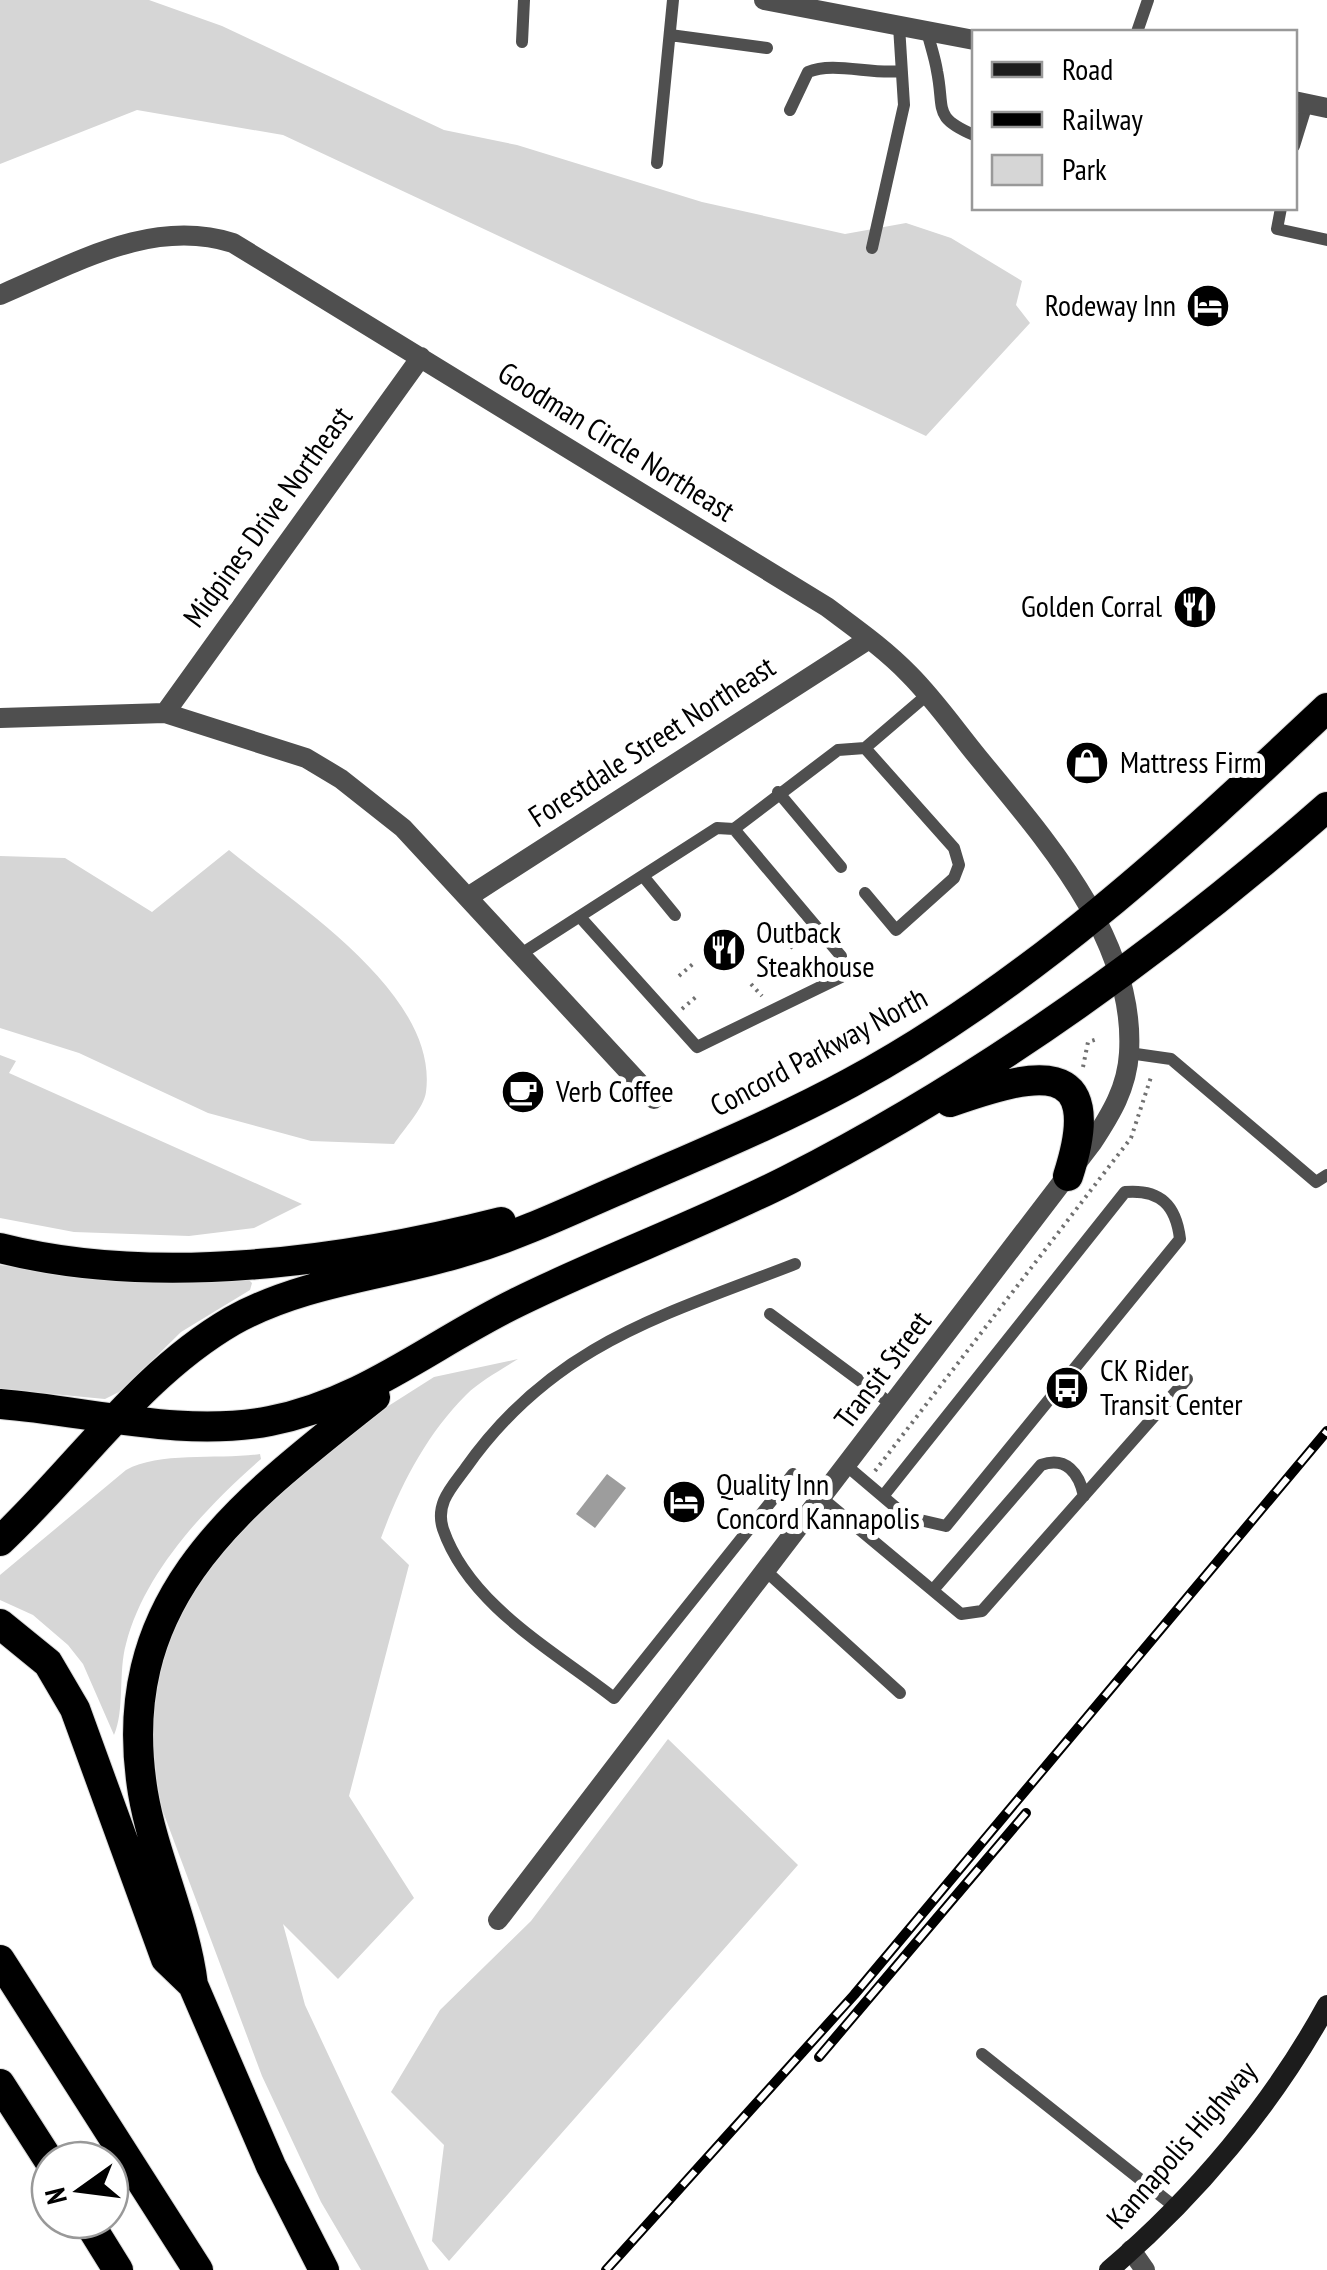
<svg xmlns="http://www.w3.org/2000/svg" width="1327" height="2270" font-family="'PT Sans Narrow',sans-serif">
  <style>
    .green { fill: #d6d6d6 }
    .water { fill: #9d9d9d }
    .lines { fill: none; stroke-linecap: round; stroke-linejoin: round }
    .highway-casing { stroke: #dbdbdb; stroke-width: 32 }
    .path { stroke: #717171; stroke-width: 4; stroke-dasharray: 2.5 5; stroke-linecap: butt }
    .lane { stroke: #4f4f4f; stroke-width: 12 }
    .street { stroke: #4f4f4f; stroke-width: 20 }
    .secondary { stroke: #1c1c1c; stroke-width: 20 }
    .highway { stroke: #000; stroke-width: 30 }
    .rail-casing { stroke: #000; stroke-width: 10 }
    .rail { stroke: #fff; stroke-width: 6; stroke-dasharray: 19; stroke-linecap: butt }
    .labels { text-anchor: middle; stroke-width: 10; stroke-linejoin: round; paint-order: stroke }
    .poi-label { font-size: 30px; fill: #000; stroke: #fff; text-anchor: start }
    .street-label { font-size: 30px; fill: #000; stroke: #fff }
  </style>
  <rect width="100%" height="100%" fill="#fff"/>
  <path class="green" d="M0,0H149L222,26L444,130L517,145L702,202L845,234L906,223L951,238L1022,281L1016,305L1030,323L926,436L283,135L137,110L0,164Z
    M229,850C295,904 439,994 426,1092C424,1108 403,1130 394,1144L311,1141L208,1113L79,1053L0,1028V856L65,858L152,912Z
    M0,1055L16,1061L9,1073L302,1204L254,1228L189,1236L74,1232L0,1218Z
    M0,1265L112,1280L247,1278L252,1283L250,1290L181,1332L121,1391L105,1399L0,1389Z
    M518,1359C501,1370 480,1381 466,1395C426,1435 400,1486 381,1538L409,1565L349,1796L414,1898L338,1979L283,1924L305,2005L429,2270H361L321,2202L262,2076L159,1801L149,1707L187,1570L371,1417L434,1377Z
    M260,1454L261,1459C207,1506 144,1572 126,1644C118,1672 125,1710 114,1735L83,1664L68,1645L33,1615L0,1600V1575L126,1470C160,1451 219,1460 260,1454Z
    M668,1739L798,1865L449,2261L432,2241L444,2145L391,2092L440,2010L531,1921Z"/>
  <path class="water" d="M607,1474L626,1488L595,1528L576,1514Z"/>
  <g class="lines">
    <g class="highway-casing">
      <path id="highway" d="M950,1102C1031,1074 1108,1052 1068,1176
        M0,1248C156,1288 347,1261 501,1222
        M0,1404C88,1411 182,1438 270,1421C366,1402 434,1342 520,1301C608,1258 701,1224 788,1180C982,1081 1164,950 1327,807
        M0,1541C77,1469 139,1375 232,1321C305,1280 391,1275 469,1250C525,1233 578,1207 632,1184C705,1152 780,1121 850,1083C1028,987 1180,846 1327,708
        M0,1624L48,1663L75,1709L166,1959L193,1985
        M0,1960L198,2270
        M0,2084L50,2162
        M87,2220L118,2270
        M324,2270L271,2166L193,1985C185,1919 154,1858 143,1793C111,1598 239,1505 375,1397"/>
    </g>
    <path class="path" d="M790,948L802,938
      M679,976L694,963
      M751,984L762,996
      M682,1009L697,996
      M1083,1067L1088,1042L1097,1039
      M875,1471L1131,1138L1152,1074"/>
    <path class="lane" d="M927,31C930,44 935,58 937,71C945,110 932,117 974,135
      M1137,32L1148,0
      M670,35L767,48
      M522,42L524,0
      M790,110L808,72C833,61 872,75 901,71
      M1294,146L1307,104
      M657,163L673,0
      M1281,208L1277,229L1327,240
      M872,248L904,105L899,26
      M778,792L841,867
      M734,829L838,750L865,748
      M643,876L675,915
      M865,893L896,930L954,878L959,865L954,848L865,748L927,695
      M521,954L717,828L734,829L841,956V977L697,1047L580,917
      M1129,1053L1171,1059L1316,1182L1327,1175
      M795,1264C661,1316 552,1345 465,1469C451,1488 435,1504 443,1529C469,1605 554,1651 614,1698L793,1474L961,1614L982,1611L1187,1379
      M770,1314L894,1406
      M848,1467L907,1517L946,1526L1180,1239C1176,1205 1160,1189 1125,1192L884,1495
      M767,1572L900,1693
      M933,1590L1041,1465C1066,1456 1079,1473 1084,1496
      M982,2054L1175,2207"/>
    <path class="street" d="M764,0L974,40
      M1294,101L1327,108
      M0,295C74,264 152,217 233,243L827,607C855,628 885,649 909,674C934,699 955,729 977,756C1044,838 1136,939 1129,1053C1127,1088 1111,1114 1092,1143L498,1920
      M165,713L421,357
      M0,718L165,713L306,758L341,779L403,828L654,1099
      M468,897L869,639
      M1131,2250L1145,2270"/>
    <path class="secondary" d="M1109,2270C1195,2197 1273,2104 1327,2005"/>
    <use href="#highway" class="highway"/>
    <g class="rail-casing">
      <path id="rail" d="M819,2057L1026,1813
        M606,2270L854,1995L1327,1431"/>
    </g>
    <use href="#rail" class="rail"/>
  </g>
  <defs>
    <g id="hotel-disc" transform="scale(2.25)"><circle r="9.5" fill="#000" stroke="#fff"/><path d="M-6-4.5h1.5V1H6V5H4.5V3h-9V5H-6ZM-4 0a1.8 1.8 0 1 1 3.6 0ZM.5 0V-2.5h3Q6-2.5 6 0Z" fill="#fff"/></g>
    <g id="restaurant-disc" transform="scale(2.25)"><circle r="9.5" fill="#000" stroke="#fff"/><path d="M-5-6h1v4h1v-4h1v4h1v-4h1v5L-1.5 .5V6h-2V.5L-5-1ZM5-6V6H3V1.5H1.5Q1.5-4 5-6Z" fill="#fff"/></g>
    <g id="shop-disc" transform="scale(2.25)"><circle r="9.5" fill="#000" stroke="#fff"/><path d="M-5-2.5h2.3a2.7 3.5 0 0 1 5.4 0H5L5.5 6h-11ZM-1.5-2.5h3a1.5 2.3 0 0 0-3 0Z" fill="#fff"/></g>
    <g id="cafe-disc" transform="scale(2.25)"><circle r="9.5" fill="#000" stroke="#fff"/><path d="M-5.5-4.5H6V0H3Q3 3.5 0 3.5H-2.5Q-5.5 3.5-5.5 0ZM3-3.2v2h1.7v-2ZM-6 4.5H4V6H-6Z" fill="#fff"/></g>
    <g id="bus-disc" transform="scale(2.25)"><circle r="9.5" fill="#000" stroke="#fff"/><path d="M-5-6H5V4H4V6H2V4H-2V6H-4V4H-5ZM-3.5-4V0h7V-4ZM-3.5 1.2v1.5H-2V1.2ZM2 1.2v1.5H3.5V1.2Z" fill="#fff"/></g>
  </defs>
  <g fill-rule="evenodd">
    <use href="#hotel-disc" x="1208" y="306"/>
    <use href="#restaurant-disc" x="1195" y="607"/>
    <use href="#shop-disc" x="1087" y="763"/>
    <use href="#restaurant-disc" x="724" y="950"/>
    <use href="#cafe-disc" x="523" y="1092"/>
    <use href="#bus-disc" x="1067" y="1388"/>
    <use href="#hotel-disc" x="684" y="1502"/>
  </g>
  <g class="labels">
    <g class="poi-label">
      <text x="1176" y="316" text-anchor="end">Rodeway Inn</text>
      <text x="1162" y="617" text-anchor="end">Golden Corral</text>
      <text x="1120" y="773">Mattress Firm</text>
      <text x="756" y="943">Outback<tspan x="756" dy="34">Steakhouse</tspan></text>
      <text x="556" y="1102">Verb Coffee</text>
      <text x="1100" y="1381">CK Rider<tspan x="1100" dy="34">Transit Center</tspan></text>
      <text x="716" y="1495">Quality Inn<tspan x="716" dy="34">Concord Kannapolis</tspan></text>
    </g>
    <g class="street-label">
      <text transform="translate(616 442) rotate(32)" y="10">Goodman Circle Northeast</text>
      <text transform="translate(268 517) rotate(-54)" y="10">Midpines Drive Northeast</text>
      <text transform="translate(652 742) rotate(-33)" y="10">Forestdale Street Northeast</text>
      <text transform="translate(819 1052) rotate(-28)" y="10">Concord Parkway North</text>
      <text transform="translate(883 1370) rotate(-53)" y="10">Transit Street</text>
      <text transform="translate(1182 2145) rotate(-49)" y="10">Kannapolis Highway</text>
    </g>
  </g>
  <rect x="972" y="30" width="325" height="180" fill="#ffffff" stroke="#999999" stroke-width="2.5"/>
  <rect x="992" y="62" width="50" height="15" fill="#1c1c1c" stroke="#999999" stroke-width="2.5"/>
  <text x="1062" y="80" font-size="30" fill="#000000">Road</text>
  <rect x="992" y="112" width="50" height="15" fill="#000000" stroke="#999999" stroke-width="2.5"/>
  <text x="1062" y="130" font-size="30" fill="#000000">Railway</text>
  <rect x="992" y="155" width="50" height="30" fill="#d6d6d6" stroke="#999999" stroke-width="2.5"/>
  <text x="1062" y="180" font-size="30" fill="#000000">Park</text>
  <g transform="translate(80 2190) rotate(256)"><circle r="48" fill="#ffffff" stroke="#999999" stroke-width="2.5"/>
  <path d="M0-8L18 38L0 25L-18 38Z" fill="#000000"/>
  <text y="-15" font-size="28" font-weight="bold" text-anchor="middle" fill="#000000">N</text>
  </g>
</svg>
